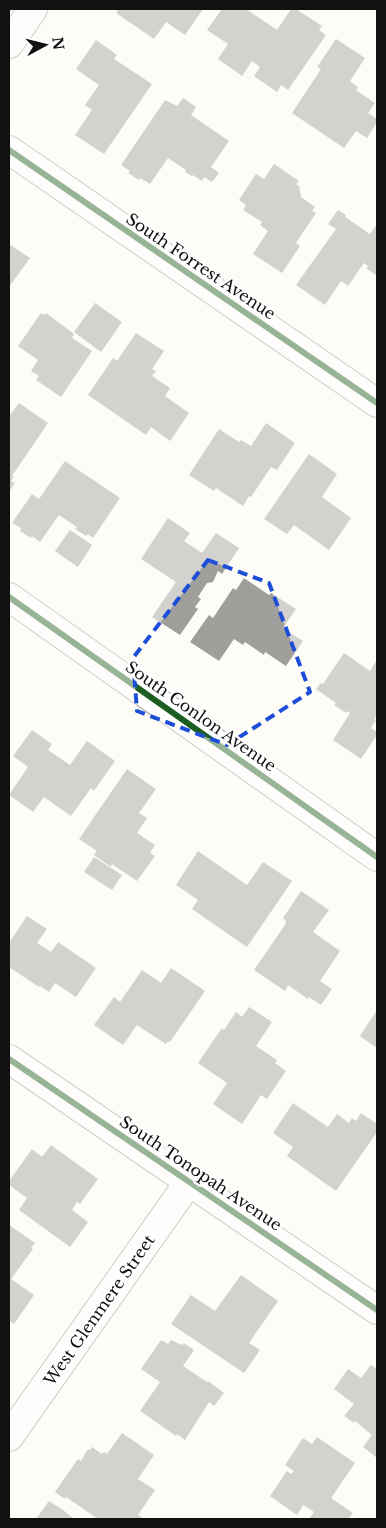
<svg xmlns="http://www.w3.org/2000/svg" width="386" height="1528" font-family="'Libre Baskerville',serif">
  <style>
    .building { fill: #a19f9c }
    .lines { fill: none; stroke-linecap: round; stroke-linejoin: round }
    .minor-casing { stroke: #979795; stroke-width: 30 }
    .minor { stroke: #fffffe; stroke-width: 28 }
    .cycleway-casing { stroke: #fff; stroke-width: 9 }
    .cycleway { stroke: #1b5e20; stroke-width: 6 }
    .marked { fill: none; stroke: #1d4ed8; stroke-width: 4; stroke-dasharray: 10 6; stroke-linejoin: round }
    .labels { text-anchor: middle; stroke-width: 5; stroke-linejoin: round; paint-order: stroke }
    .street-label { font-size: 16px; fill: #111; stroke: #fff }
  </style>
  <rect width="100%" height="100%" fill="#fdfcf7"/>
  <path class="building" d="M119,9H203L185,35L166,22L154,39L116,13Z
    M222,9H246L277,30L291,9H296L322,26L319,30L326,35L288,90L281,85L277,92L254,76L260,67L252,61L242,76L218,59L228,44L207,30Z
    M336,39L365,58L350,81L358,87L356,90L375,103L368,113L377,119V122L367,138L356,131L344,148L292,113L321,69L317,67Z
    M96,40L117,55L114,59L152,84L104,154L75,135L92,110L85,105L99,85L76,69Z
    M183,98L196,107L191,115L229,141L211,167L219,173L212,182L204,177L202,181L193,175L192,176L185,172L186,170L168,158L150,184L140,178L139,180L128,173L130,171L121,165L165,100L177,106Z
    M274,164L299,181L296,184L299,186L301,197L315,207L312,211L316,213L296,243L300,246L282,273L253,254L268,231L260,225L262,222L243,210L246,205L239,200L256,174L264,179Z
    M338,210L346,215L345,217L370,234L377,224V276L366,268L368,266L364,263L348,286L341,281L325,305L296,285L336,229L328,224Z
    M9,244L30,258L9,287Z
    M95,303L122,322L101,352L74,332Z
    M41,313L45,315L46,313L74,334L72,338L92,351L61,397L36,380L39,376L31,371L38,360L18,346Z
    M136,333L164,351L152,369L156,371L152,376L170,388L165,396L189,413L170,441L151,427L146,435L88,395L113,358L117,361Z
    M19,403L48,423L12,476L14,477L11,481L15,483L9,492V414L10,415Z
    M266,423L295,443L277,470L271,467L251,497L249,496L243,506L216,488L214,491L189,475L219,429L239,442L241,440L251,446Z
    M309,454L337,474L322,497L351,518L329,550L294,525L287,534L264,519Z
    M65,461L120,498L93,538L88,534L86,536L75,529L77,527L59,515L40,542L32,536L31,538L20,531L21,528L12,523L32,494L39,499Z
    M168,518L190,533L184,541L202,553L216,533L239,548L222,574L218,571L213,582L207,583L198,597L201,599L195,607L198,609L180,635L152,617L176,582L141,559Z
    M70,530L92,545L78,567L55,551Z
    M244,578L269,595L271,593L296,609L283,628L303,641L286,666L265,652L264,655L245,642L243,645L234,639L219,661L190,642L209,615L213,618L233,588L236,590Z
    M344,653L370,671L377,660V715L374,719L376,720L371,728L377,732V735L361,759L333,740L350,713L347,711L346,713L334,705L336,703L316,689L321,683L323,684Z
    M32,730L52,744L48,750L70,765L87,741L115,761L94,791L91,788L71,816L44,797L33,812L9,795L28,767L13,756Z
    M127,769L156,789L139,813L147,818L137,833L155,845L150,853L155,856L137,881L112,864L111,867L94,855L97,851L79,839Z
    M198,851L247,885L263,862L292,881L247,947L192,909L198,900L176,885Z
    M94,857L122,875L112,890L84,872Z
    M301,891L329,910L313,932L340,951L320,981L332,989L321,1005L309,997L308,999L288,985L285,991L254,970L285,925L286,921L283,918Z
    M27,916L47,929L37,943L51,952L58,942L96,968L76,997L55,983L49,992L40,986L39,987L9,967V943Z
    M171,968L205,991L170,1042L168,1041L166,1044L137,1025L123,1045L94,1025L114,997L120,1002L142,970L161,983Z
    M249,1007L272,1022L256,1046L277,1060L275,1063L286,1071L267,1099L261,1095L242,1124L213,1104L227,1083L198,1063L222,1028L224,1030L236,1012L242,1017Z
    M377,1010V1048L360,1036Z
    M293,1103L328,1127L337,1114L349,1123L352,1118L356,1121L361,1113L377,1124V1132L336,1191L287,1156L293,1147L273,1133Z
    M51,1145L98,1179L80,1204L77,1202L72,1210L88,1222L70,1247L19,1210L27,1198L9,1185V1181L32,1149L42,1157Z
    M9,1225L35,1243L31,1248L33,1249L11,1279L34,1295L14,1324L9,1321Z
    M241,1275L278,1301L249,1343L260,1350L244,1373L171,1324L191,1295L215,1311Z
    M161,1340L168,1344L171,1340L182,1345L184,1343L194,1350L183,1366L207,1382L208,1381L224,1393L214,1406L209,1402L185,1440L177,1434L176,1436L140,1411L160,1382L141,1369Z
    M371,1365L377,1369V1458L363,1447L372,1435L355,1421L354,1423L344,1416L354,1404L334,1389L348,1369L361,1378Z
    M122,1433L154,1455L138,1479L155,1490L138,1515L144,1519H98L66,1497L65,1499L55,1492L78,1459L81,1461L88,1449L90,1450L92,1447L102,1454L104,1452L107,1454Z
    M317,1437L355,1463L331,1498L353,1513L348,1519H309L314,1512L303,1505L297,1515L270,1496L287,1471L291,1474L294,1471L285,1465L303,1438L312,1444Z
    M49,1501L63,1510L74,1519H36Z"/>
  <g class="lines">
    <g class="minor-casing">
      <path id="minor" d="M9,44L33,9
        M9,150L377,403
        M9,597L377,857
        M9,1059L377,1310
        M9,1437L189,1182"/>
    </g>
    <use href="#minor" class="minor"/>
    <g class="cycleway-casing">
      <path id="cycleway" d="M9,150L377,403
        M9,597L377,857
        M9,1059L377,1310"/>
    </g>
    <use href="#cycleway" class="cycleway"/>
  </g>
  <path d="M0 0H386V1528H0ZM208,560L269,583L310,692L227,745L137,711L133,658Z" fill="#fdfcf7" fill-opacity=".55" fill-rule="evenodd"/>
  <path class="marked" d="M208,560L269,583L310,692L227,745L137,711L133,658Z"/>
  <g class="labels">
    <g class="street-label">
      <text transform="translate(201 266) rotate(34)" y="6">South Forrest Avenue</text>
      <text transform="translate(201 716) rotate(35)" y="6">South Conlon Avenue</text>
      <text transform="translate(201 1173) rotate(34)" y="6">South Tonopah Avenue</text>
      <text transform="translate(99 1310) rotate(-55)" y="6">West Glenmere Street</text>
    </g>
  </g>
  <rect width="386" height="1528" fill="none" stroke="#111111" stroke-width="20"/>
  <g transform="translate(45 45) rotate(83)" stroke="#ffffff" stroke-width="4" paint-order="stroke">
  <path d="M0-4L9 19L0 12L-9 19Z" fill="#111111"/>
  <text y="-8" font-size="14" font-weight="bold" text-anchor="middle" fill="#111111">N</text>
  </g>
</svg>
